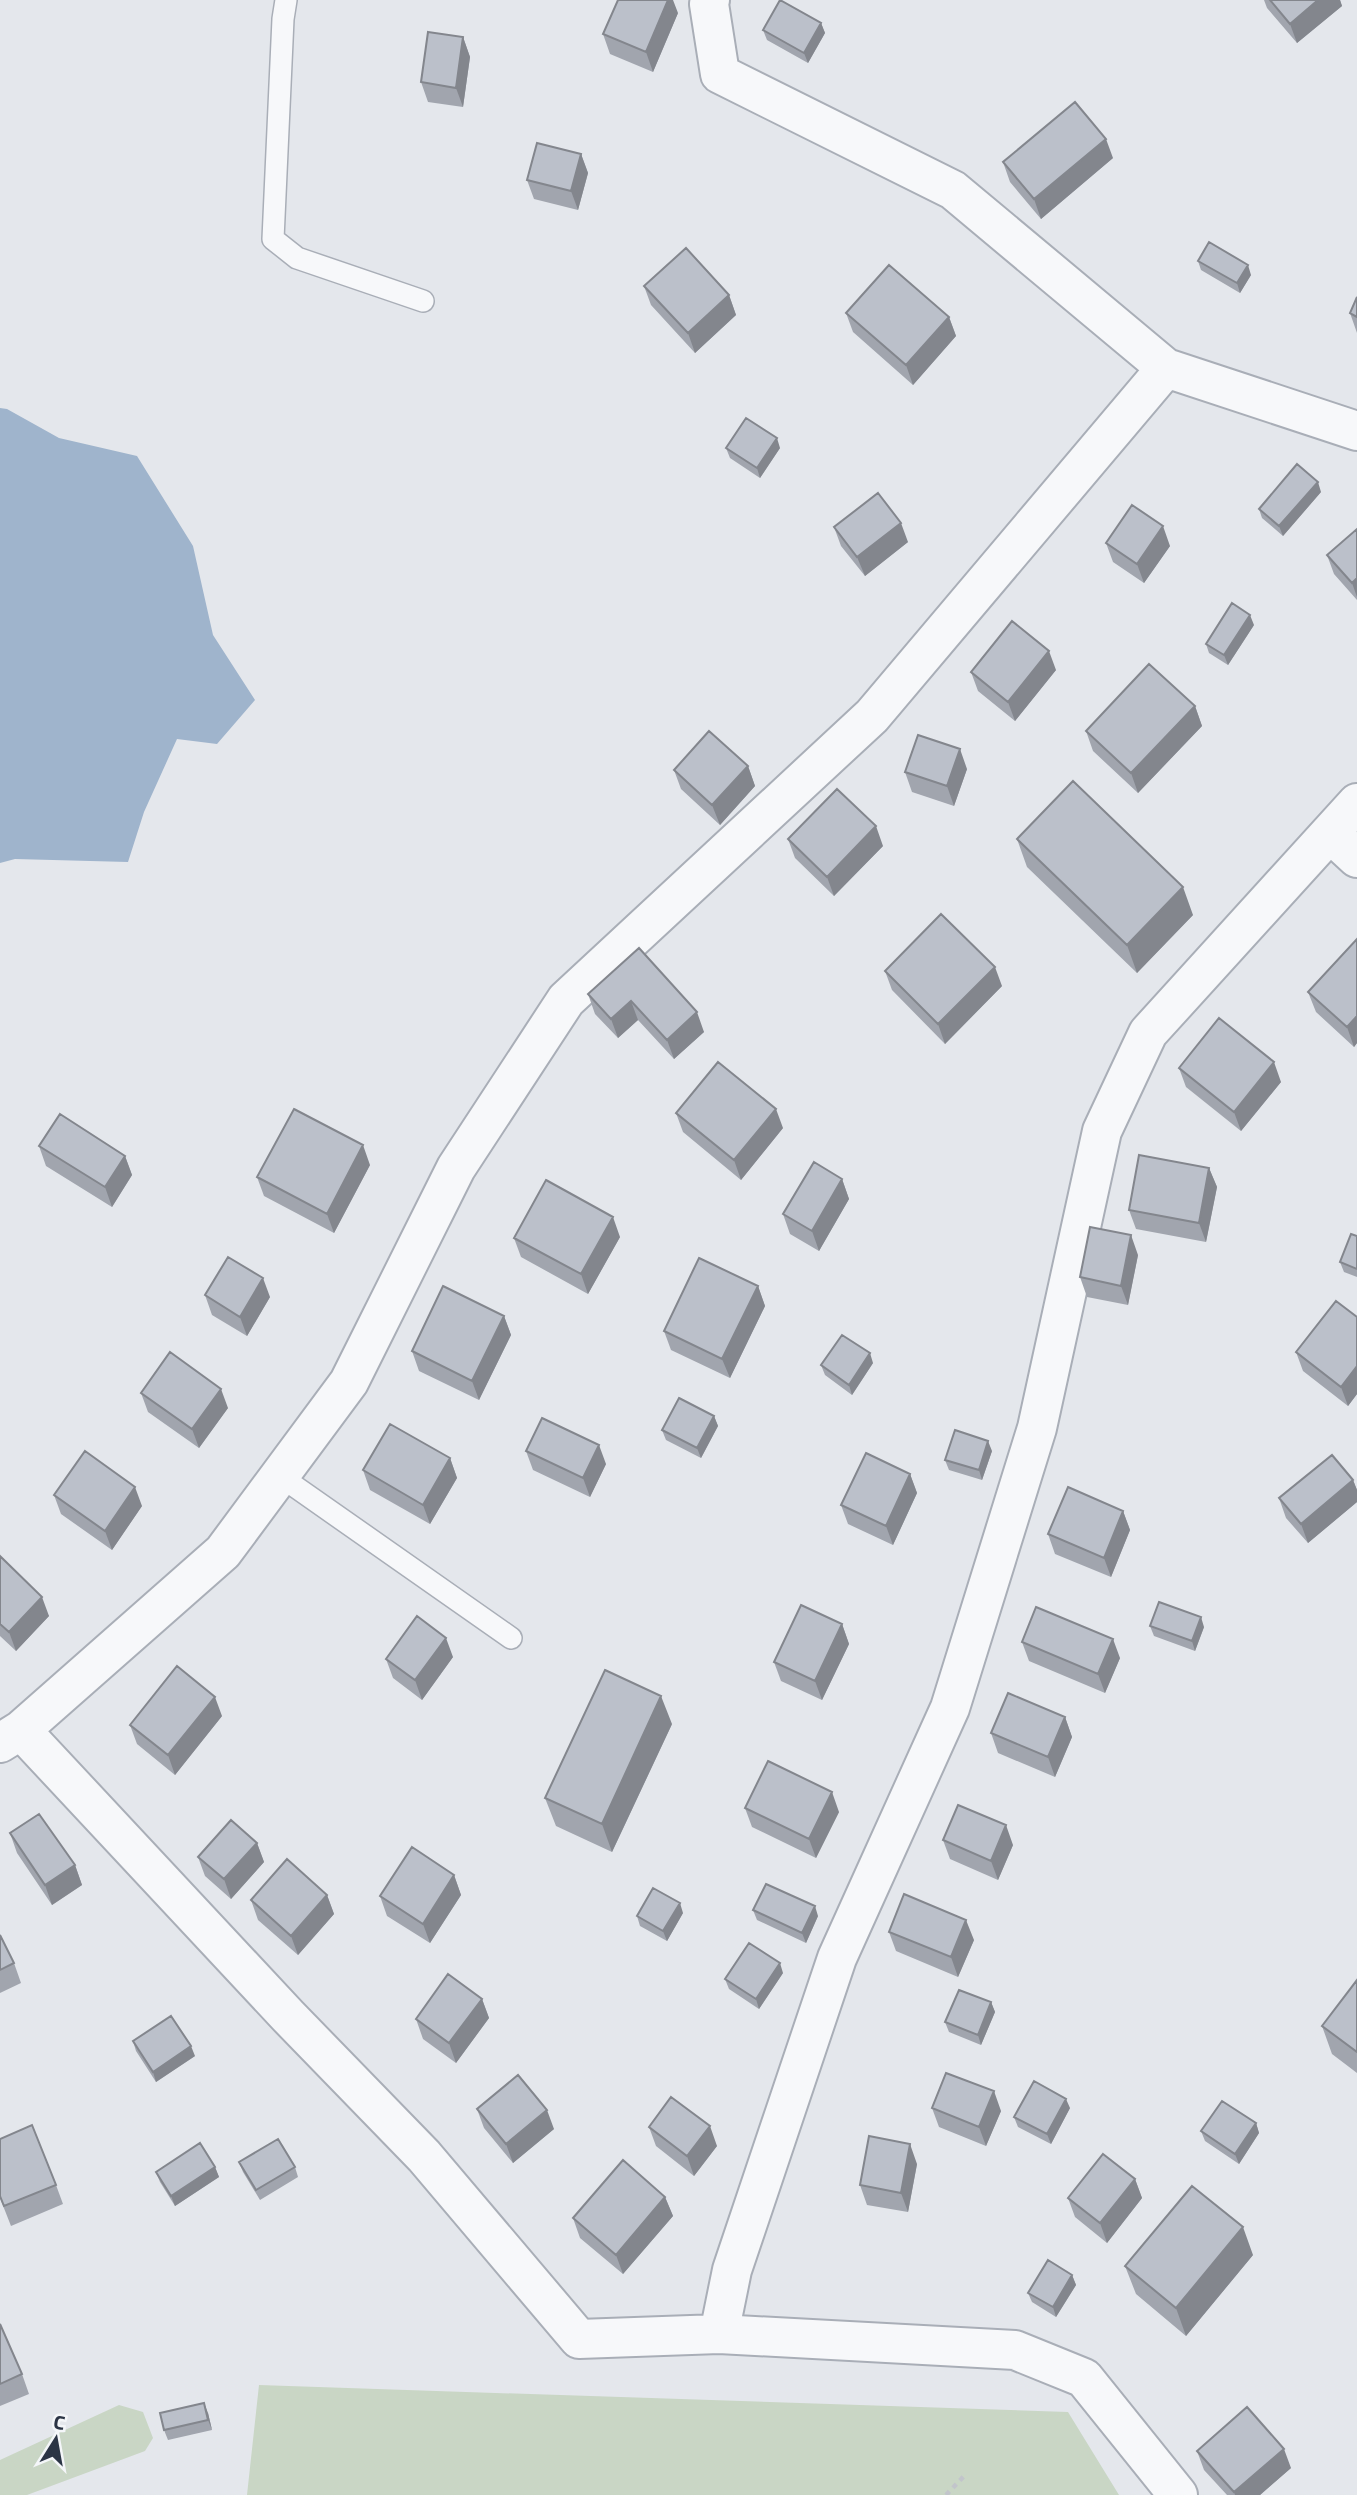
<svg xmlns="http://www.w3.org/2000/svg" width="1357" height="2495" font-family="'Exo 2',sans-serif">
  <style>
    .green { fill: #c9d6c5 }
    .water { fill: #9fb4cc }
    .lines { fill: none; stroke-linecap: round; stroke-linejoin: round }
    .service-casing { stroke: #a9aeb7; stroke-width: 24 }
    .minor-casing { stroke: #a9aeb7; stroke-width: 42 }
    .path { stroke: #c2c5cb; stroke-width: 4.5; stroke-dasharray: 5 5; stroke-linecap: butt }
    .service { stroke: #f7f8fa; stroke-width: 21 }
    .minor { stroke: #f7f8fa; stroke-width: 38 }
    .wall { fill: #a1a5ae }
    .shaded-wall { fill: #83868d }
    .building { fill: #bbc0ca; stroke: #83868d; stroke-width: 2 }
  </style>
  <rect width="100%" height="100%" fill="#e4e7ec"/>
  <path class="green" d="M259,2385L1068,2412L1119,2495H247Z
    M119,2405L143,2412L153,2438L145,2451L27,2495H0V2460Z"/>
  <path class="water" d="M0,408L7,409L59,438L137,456L193,546L213,635L255,700L217,744L177,739L144,812L128,862L15,859L0,863Z"/>
  <g class="lines">
    <g class="service-casing">
      <path id="service" d="M286,0L283,19L273,239L297,258L423,301
        M280,1476L511,1638"/>
    </g>
    <g class="minor-casing">
      <path id="minor" d="M710,0L709,4L720,74L953,190L1166,368L1357,431
        M1331,834L1357,858
        M21,1730L288,2016L424,2156L579,2339L719,2334L1015,2350L1084,2378L1178,2495
        M0,1743L21,1730L223,1552L349,1382L456,1168L566,1000L872,716L1166,368
        M719,2334L732,2270L837,1958L950,1708L1037,1428L1102,1131L1148,1033L1357,803"/>
    </g>
    <path class="path" d="M946,2495L966,2474"/>
    <use href="#service" class="service"/>
    <use href="#minor" class="minor"/>
  </g>
  <path class="wall" d="M1264,0H1340L1342,6L1297,43L1267,8Z
    M678,13L653,72L610,54L603,34Z
    M821,23L825,33L808,63L767,40L763,30Z
    M463,37L470,57L463,107L428,102L421,82Z
    M581,154L588,173L578,210L534,199L527,180Z
    M1113,158L1041,219L1010,182L1003,162Z
    M1198,261L1251,275L1240,293L1201,270Z
    M644,286L729,295L736,315L695,353L651,305Z
    M1357,297V333L1350,313Z
    M846,313L949,317L956,336L913,385L853,332Z
    M726,448H780L760,478L730,458Z
    M1321,492L1283,536L1262,518L1259,509Z
    M834,527L908,542L865,576L841,546Z
    M1357,529V600L1334,574L1327,555Z
    M1106,543L1170,546L1144,583L1113,562Z
    M1254,625L1228,665L1209,653L1206,644Z
    M1056,670L1015,721L978,691L971,672Z
    M1195,706L1202,726L1138,793L1093,751L1086,731Z
    M748,766L755,786L720,825L681,789L674,770Z
    M967,769L954,806L912,792L905,772Z
    M788,839L883,846L834,896L795,858Z
    M1017,839L1193,915L1137,973L1027,867Z
    M1357,939V1043L1354,1047L1316,1012L1308,992Z
    M639,948L704,1032L674,1059L638,1020L618,1038L595,1014L588,994Z
    M885,971L1002,986L945,1044L892,990Z
    M1179,1068L1281,1082L1241,1131L1186,1087Z
    M676,1113L783,1128L741,1180L683,1132Z
    M39,1146L125,1156L132,1175L112,1207L46,1166Z
    M370,1165L334,1233L264,1196L257,1177Z
    M1209,1168L1217,1187L1206,1242L1136,1229L1129,1210Z
    M842,1179L849,1199L819,1251L790,1234L783,1214Z
    M1357,1236V1277L1344,1272L1340,1262Z
    M620,1237L588,1294L521,1257L514,1238Z
    M1138,1255L1128,1305L1087,1297L1080,1277Z
    M758,1286L765,1306L730,1378L671,1350L664,1331Z
    M205,1295L270,1297L247,1336L212,1315Z
    M504,1316L511,1335L479,1400L419,1371L412,1351Z
    M1357,1317V1394L1348,1406L1303,1371L1296,1352Z
    M873,1363L852,1395L825,1375L821,1365Z
    M141,1393L228,1408L199,1448L148,1412Z
    M714,1416L718,1426L701,1458L666,1440L662,1430Z
    M526,1451L606,1464L590,1497L533,1470Z
    M992,1451L982,1480L949,1470L945,1460Z
    M450,1458L457,1478L430,1524L370,1490L363,1470Z
    M910,1474L917,1493L893,1545L848,1524L841,1505Z
    M1353,1480L1357,1490V1502L1308,1543L1286,1518L1279,1498Z
    M54,1495L142,1506L112,1550L61,1514Z
    M1123,1511L1130,1530L1111,1577L1055,1554L1048,1534Z
    M0,1556L49,1616L16,1651L0,1636Z
    M842,1624L849,1644L822,1700L781,1681L774,1662Z
    M1150,1626L1204,1627L1195,1651L1154,1636Z
    M1022,1642L1120,1658L1105,1693L1029,1661Z
    M453,1657L422,1700L393,1678L386,1659Z
    M222,1716L175,1775L137,1744L130,1725Z
    M1065,1717L1072,1737L1055,1777L998,1753L991,1733Z
    M672,1724L612,1852L556,1826L545,1798Z
    M745,1808L839,1812L816,1858L752,1827Z
    M10,1833L75,1865L82,1885L52,1905L17,1853Z
    M943,1840L1013,1845L998,1880L950,1859Z
    M257,1843L264,1862L231,1899L205,1876L198,1857Z
    M454,1875L461,1895L430,1943L387,1916L380,1896Z
    M327,1895L334,1914L298,1955L258,1920L251,1900Z
    M753,1910L818,1916L806,1943L757,1920Z
    M683,1913L667,1941L640,1926L637,1916Z
    M889,1932L974,1940L958,1977L896,1951Z
    M0,1935L14,1963L21,1983L0,1993Z
    M783,1973L759,2009L729,1989L725,1979Z
    M1357,1980V2073L1332,2054L1322,2026Z
    M482,1999L489,2018L456,2063L423,2039L416,2019Z
    M991,2002L995,2012L981,2045L949,2032L945,2022Z
    M133,2041L195,2056L156,2082L136,2051Z
    M932,2108L1001,2111L986,2146L939,2127Z
    M1070,2108L1051,2144L1018,2127L1014,2117Z
    M477,2109L554,2129L513,2163L484,2128Z
    M1256,2123L1259,2133L1239,2164L1205,2141L1201,2131Z
    M649,2127L717,2146L694,2176L656,2146Z
    M0,2139L56,2185L63,2204L11,2226L0,2198Z
    M239,2162L295,2167L298,2177L260,2200L243,2172Z
    M917,2164L908,2212L867,2205L860,2185Z
    M215,2167L219,2177L175,2206L160,2182L156,2172Z
    M1135,2179L1142,2198L1107,2243L1075,2217L1068,2198Z
    M665,2197L673,2216L623,2274L580,2238L573,2218Z
    M1253,2255L1186,2336L1136,2294L1125,2266Z
    M1072,2275L1076,2285L1056,2317L1032,2302L1028,2293Z
    M0,2324L22,2374L29,2394L0,2406Z
    M208,2413L212,2430L168,2440L164,2430Z
    M1197,2451L1291,2468L1260,2495H1227L1204,2470Z"/>
  <path class="shaded-wall" d="M668,0H673L678,13L653,72L646,52Z
    M1318,0H1340L1342,6L1297,43L1290,24Z
    M821,23L825,33L808,63L804,53Z
    M463,37L470,57L463,107L456,88Z
    M1106,139L1113,158L1041,219L1034,199Z
    M581,154L588,173L578,210L571,191Z
    M1248,265L1251,275L1240,293L1237,283Z
    M729,295L736,315L695,353L688,333Z
    M949,317L956,336L913,385L906,365Z
    M777,438L780,448L760,478L757,468Z
    M1318,482L1321,492L1283,536L1279,526Z
    M901,523L908,542L865,576L857,557Z
    M1163,526L1170,546L1144,583L1137,564Z
    M1357,578V597L1352,583Z
    M1250,615L1254,625L1228,665L1224,655Z
    M1049,651L1056,670L1015,721L1008,702Z
    M1195,706L1202,726L1138,793L1131,773Z
    M960,749L967,769L954,806L947,786Z
    M748,766L755,786L720,825L712,805Z
    M876,826L883,846L834,896L827,877Z
    M1183,887L1193,915L1137,973L1127,945Z
    M995,967L1002,986L945,1044L938,1024Z
    M631,1001L638,1020L618,1038L611,1019Z
    M697,1012L704,1032L674,1059L667,1040Z
    M1357,1016V1043L1354,1047L1347,1027Z
    M1274,1062L1281,1082L1241,1131L1234,1112Z
    M776,1109L783,1128L741,1180L734,1160Z
    M363,1145L370,1165L334,1233L327,1214Z
    M125,1156L132,1175L112,1207L105,1187Z
    M1209,1168L1217,1187L1206,1242L1199,1223Z
    M842,1179L849,1199L819,1251L812,1231Z
    M613,1217L620,1237L588,1294L581,1274Z
    M1131,1235L1138,1255L1128,1305L1121,1286Z
    M263,1278L270,1297L247,1336L240,1317Z
    M758,1286L765,1306L730,1378L722,1359Z
    M504,1316L511,1335L479,1400L472,1381Z
    M870,1353L873,1363L852,1395L849,1385Z
    M1357,1366V1394L1348,1406L1341,1387Z
    M221,1389L228,1408L199,1448L192,1429Z
    M714,1416L718,1426L701,1458L697,1448Z
    M988,1441L992,1451L982,1480L979,1470Z
    M599,1445L606,1464L590,1497L583,1478Z
    M450,1458L457,1478L430,1524L423,1505Z
    M910,1474L917,1493L893,1545L886,1526Z
    M1353,1480L1357,1490V1502L1308,1543L1301,1524Z
    M135,1487L142,1506L112,1550L105,1531Z
    M1123,1511L1130,1530L1111,1577L1104,1558Z
    M42,1597L49,1616L16,1651L9,1632Z
    M1201,1617L1204,1627L1195,1651L1192,1641Z
    M842,1624L849,1644L822,1700L815,1681Z
    M446,1638L453,1657L422,1700L415,1680Z
    M1113,1639L1120,1658L1105,1693L1098,1674Z
    M661,1696L672,1724L612,1852L602,1824Z
    M215,1697L222,1716L175,1775L168,1755Z
    M1065,1717L1072,1737L1055,1777L1048,1757Z
    M832,1792L839,1812L816,1858L809,1839Z
    M1006,1825L1013,1845L998,1880L991,1861Z
    M257,1843L264,1862L231,1899L224,1879Z
    M75,1865L82,1885L52,1905L45,1885Z
    M454,1875L461,1895L430,1943L423,1924Z
    M327,1895L334,1914L298,1955L291,1936Z
    M680,1903L683,1913L667,1941L663,1931Z
    M815,1906L818,1916L806,1943L802,1933Z
    M966,1920L974,1940L958,1977L951,1957Z
    M780,1963L783,1973L759,2009L756,1999Z
    M482,1999L489,2018L456,2063L449,2043Z
    M991,2002L995,2012L981,2045L978,2035Z
    M191,2046L195,2056L156,2082L153,2072Z
    M994,2091L1001,2111L986,2146L979,2127Z
    M1066,2099L1070,2108L1051,2144L1047,2134Z
    M547,2110L554,2129L513,2163L506,2144Z
    M1256,2123L1259,2133L1239,2164L1235,2154Z
    M710,2126L717,2146L694,2176L687,2156Z
    M910,2144L917,2164L908,2212L901,2193Z
    M215,2167L219,2177L175,2206L171,2196Z
    M1135,2179L1142,2198L1107,2243L1100,2223Z
    M665,2197L673,2216L623,2274L616,2255Z
    M1243,2227L1253,2255L1186,2336L1176,2308Z
    M1072,2275L1076,2285L1056,2317L1053,2307Z
    M204,2403L208,2413L212,2430L208,2420Z
    M1284,2449L1291,2468L1260,2495H1235L1234,2492Z"/>
  <path class="building" d="M618,0H668L646,52L603,34Z
    M780,0L821,23L804,53L763,30Z
    M1270,0H1318L1290,24Z
    M428,32L463,37L456,88L421,82Z
    M1075,102L1106,139L1034,199L1003,162Z
    M537,143L581,154L571,191L527,180Z
    M1209,242L1248,265L1237,283L1198,261Z
    M686,248L729,295L688,333L644,286Z
    M889,265L949,317L906,365L846,313Z
    M1357,297V317L1350,313Z
    M746,418L777,438L757,468L726,448Z
    M1297,464L1318,482L1279,526L1259,509Z
    M878,493L901,523L857,557L834,527Z
    M1132,505L1163,526L1137,564L1106,543Z
    M1357,529V578L1352,583L1327,555Z
    M1232,603L1250,615L1224,655L1206,644Z
    M1012,621L1049,651L1008,702L971,672Z
    M1149,664L1195,706L1131,773L1086,731Z
    M709,731L748,766L712,805L674,770Z
    M918,735L960,749L947,786L905,772Z
    M1073,781L1183,887L1127,945L1017,839Z
    M837,789L876,826L827,877L788,839Z
    M941,914L995,967L938,1024L885,971Z
    M1357,939V1016L1347,1027L1308,992Z
    M639,948L697,1012L667,1040L631,1001L611,1019L588,994Z
    M1219,1018L1274,1062L1234,1112L1179,1068Z
    M718,1062L776,1109L734,1160L676,1113Z
    M294,1109L363,1145L327,1214L257,1177Z
    M60,1114L125,1156L105,1187L39,1146Z
    M1139,1155L1209,1168L1199,1223L1129,1210Z
    M814,1162L842,1179L812,1231L783,1214Z
    M546,1180L613,1217L581,1274L514,1238Z
    M1090,1227L1131,1235L1121,1286L1080,1277Z
    M1351,1234L1357,1236V1269L1340,1262Z
    M228,1257L263,1278L240,1317L205,1295Z
    M699,1258L758,1286L722,1359L664,1331Z
    M443,1286L504,1316L472,1381L412,1351Z
    M1336,1301L1357,1317V1366L1341,1387L1296,1352Z
    M842,1335L870,1353L849,1385L821,1365Z
    M170,1352L221,1389L192,1429L141,1393Z
    M679,1398L714,1416L697,1448L662,1430Z
    M542,1418L599,1445L583,1478L526,1451Z
    M390,1424L450,1458L423,1505L363,1470Z
    M955,1430L988,1441L979,1470L945,1460Z
    M85,1451L135,1487L105,1531L54,1495Z
    M866,1453L910,1474L886,1526L841,1505Z
    M1332,1455L1353,1480L1301,1524L1279,1498Z
    M1068,1487L1123,1511L1104,1558L1048,1534Z
    M0,1556L42,1597L9,1632L0,1624Z
    M1159,1602L1201,1617L1192,1641L1150,1626Z
    M801,1605L842,1624L815,1681L774,1662Z
    M1036,1607L1113,1639L1098,1674L1022,1642Z
    M417,1616L446,1638L415,1680L386,1659Z
    M177,1666L215,1697L168,1755L130,1725Z
    M605,1670L661,1696L602,1824L545,1798Z
    M1008,1693L1065,1717L1048,1757L991,1733Z
    M768,1761L832,1792L809,1839L745,1808Z
    M958,1805L1006,1825L991,1861L943,1840Z
    M39,1814L75,1865L45,1885L10,1833Z
    M231,1820L257,1843L224,1879L198,1857Z
    M412,1847L454,1875L423,1924L380,1896Z
    M287,1859L327,1895L291,1936L251,1900Z
    M766,1884L815,1906L802,1933L753,1910Z
    M653,1888L680,1903L663,1931L637,1916Z
    M904,1894L966,1920L951,1957L889,1932Z
    M0,1935L14,1963L0,1970Z
    M749,1943L780,1963L756,1999L725,1979Z
    M448,1974L482,1999L449,2043L416,2019Z
    M1357,1980V2052L1322,2026Z
    M959,1990L991,2002L978,2035L945,2022Z
    M171,2016L191,2046L153,2072L133,2041Z
    M946,2073L994,2091L979,2127L932,2108Z
    M518,2075L547,2110L506,2144L477,2109Z
    M1034,2081L1066,2099L1047,2134L1014,2117Z
    M671,2097L710,2126L687,2156L649,2127Z
    M1222,2101L1256,2123L1235,2154L1201,2131Z
    M32,2125L56,2185L4,2206L0,2196V2139Z
    M869,2136L910,2144L901,2193L860,2185Z
    M278,2139L295,2167L256,2190L239,2162Z
    M200,2143L215,2167L171,2196L156,2172Z
    M1103,2154L1135,2179L1100,2223L1068,2198Z
    M623,2160L665,2197L616,2255L573,2218Z
    M1192,2186L1243,2227L1176,2308L1125,2266Z
    M1048,2260L1072,2275L1053,2307L1028,2293Z
    M0,2324L22,2374L0,2384Z
    M204,2403L208,2420L164,2430L160,2413Z
    M1247,2407L1284,2449L1234,2492L1197,2451Z"/>
  <g transform="translate(56 2439) rotate(11)" stroke="#f4f6f9" stroke-width="5" paint-order="stroke">
  <path d="M0-5L12 26L0 18L-12 26Z" fill="#2b3445"/>
  <text y="-10" font-size="19" font-weight="bold" text-anchor="middle" fill="#2b3445">С</text>
  </g>
</svg>
